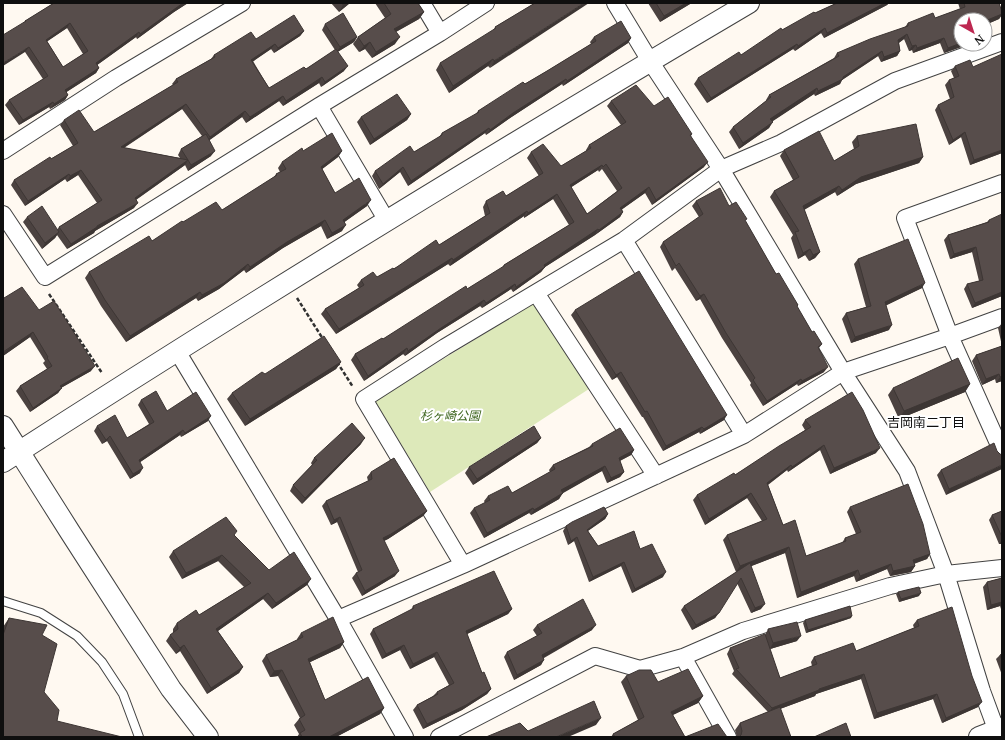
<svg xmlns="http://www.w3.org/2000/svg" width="1005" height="740" font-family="'Noto Serif','Noto Sans JP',serif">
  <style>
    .green { fill: #dde9ba }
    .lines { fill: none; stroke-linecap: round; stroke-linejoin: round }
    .service-casing { stroke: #424242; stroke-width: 10 }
    .minor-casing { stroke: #424242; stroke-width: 18 }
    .tertiary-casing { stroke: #424242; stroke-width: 22 }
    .path { stroke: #313131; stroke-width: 2.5; stroke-dasharray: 4 2; stroke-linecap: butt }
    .service { stroke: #fff; stroke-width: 8 }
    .minor { stroke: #fff; stroke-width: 16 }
    .tertiary { stroke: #fff; stroke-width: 20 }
    .wall { fill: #4b4240; fill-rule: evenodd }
    .shaded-wall { fill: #3d3634 }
    .building { fill: #574d4b; stroke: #3d3634; fill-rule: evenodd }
    .labels { text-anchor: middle; stroke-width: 4; stroke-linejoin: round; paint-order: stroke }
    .park-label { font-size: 12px; font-style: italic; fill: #3e661f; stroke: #fff }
    .neighbourhood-label { font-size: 13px; fill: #0f0f0f; stroke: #fff }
  </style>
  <rect width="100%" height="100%" fill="#fff9f1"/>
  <path class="green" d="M536,302L592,387L430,492L375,401Z"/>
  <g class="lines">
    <g class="service-casing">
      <path id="service" d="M3,601L41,613L77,636L102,662L123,694L139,737"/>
    </g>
    <g class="minor-casing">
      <path id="minor" d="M422,3L440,33
        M615,3L650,61L721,169L843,372L907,471L946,574L982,691L999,737
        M319,106L387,221
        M3,151L116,78L242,3
        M1002,183L905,218L950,336L1002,452
        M3,214L45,277L319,106L440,33L486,3
        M624,240L744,435
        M536,293L656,476
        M177,351L338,619L405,737
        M463,565L364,399L445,347L624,240L721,169L781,143L895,81L1002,42
        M338,619L463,565L744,435L843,372L950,336L1002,317
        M683,657L728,737
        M439,737L595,656L640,669L683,657L743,631L890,586L946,574L1002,568"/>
    </g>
    <g class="tertiary-casing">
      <path id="tertiary" d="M3,426L70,532L171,689L208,737
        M3,462C248,304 498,151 749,3
        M979,737L1002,728"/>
    </g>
    <path class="path" d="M49,294L102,373
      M297,298L323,339
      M337,362L353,387"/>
    <use href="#service" class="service"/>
    <use href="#minor" class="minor"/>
    <use href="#tertiary" class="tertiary"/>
  </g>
  <path class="wall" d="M54,3H188L174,12L137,39L136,37L97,65L99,68L96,73L66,92L68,95L65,100L50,109L49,107L19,125L5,105L9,100L43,79L25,52L24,23L25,21ZM67,28L83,54L63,67L47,41Z
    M331,3H350L339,12Z
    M375,3H418L424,12L419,19L396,32L395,44L372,58L365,49L359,52L353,44L358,37L385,18Z
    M535,3L490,68L488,66L449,93L436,70L440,63L493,31L495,27Z
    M648,3H691L690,4L660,22Z
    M837,3H889L887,5L824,38L821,33L795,51L793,49L707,103L694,84L698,78L741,55L782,30L815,13Z
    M958,3H999L1002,12V15L999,19L985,25V20H961V47L944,53L940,43L913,53L912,50L909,51L904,39L899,43L900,51L897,56L881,62L878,56L842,80L840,84L815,96L814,94L772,121L769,128L739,149L729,132L733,127L766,101V100L769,95L834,58L837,53L905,27L908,23L935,18L960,9Z
    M325,24L357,37L354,42L337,52L344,71L321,87L319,83L283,106L279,101L246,123L242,117L209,140L211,156L188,171L185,165L136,200L134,208L95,231L94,233L67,249L57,235L55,238L42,249L23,222L27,217L57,230L59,227L97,203L78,175L67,182L65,179L25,206L11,185L14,180L73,146L60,125L64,120L94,132L173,85L172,84L176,79L211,59L214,55L256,39L304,31L300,36L274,53L271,49L253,61L269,88L306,69L335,50L322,30ZM182,109L202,136L181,149L178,155L180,158L124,148Z
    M594,37L631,38L628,43L563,86L562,84L510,118L486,135L485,133L408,186L400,172L379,189L372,176L375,171L414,152L439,137L442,133L475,115L478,111L547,71L591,44L590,42Z
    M955,66L1002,153L970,165L961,137L949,145L935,110L938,105L950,99L945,85L949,80L954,78L951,71Z
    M611,101L654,106L692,134L691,136L704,167L652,205L645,193L622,209L623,212L620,217L595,235L545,267L541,272L513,292L511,289L482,308L480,306L437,333L405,356L403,354L364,381L351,360L355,354L383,339L467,289L502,268L504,265L569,225L553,199L524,218V216L450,266L448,264L336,334L321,314L325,309L359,288L357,285L361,280L377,277L439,245L485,216L483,207L486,201L506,196L539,176L527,158L531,152L561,166L586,151V150L589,145L621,125L607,106ZM602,169L617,191L587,214L571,187L598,170L599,172Z
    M411,114L407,120L370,145L357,122L361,117Z
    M857,136L923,157L919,163L856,184L837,196L835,192L804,209L820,252L815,258L809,261L805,255L798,259L791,238L793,235L770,197L774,191L793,180L780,156L784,150L834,161L854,149L852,142Z
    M303,151H342L338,157L322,169L335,193L367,206L344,222L342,231L327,239L321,226L283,248L246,273L244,270L219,289L198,301L196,298L126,342L101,306L85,278L89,272L152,241L183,222L222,210L274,177L276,174L280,172L278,168L282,162Z
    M696,201L729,206L745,221L776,274L798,305L797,307L812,332L822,344L819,348L824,372L798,386L797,384L763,406L750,385L751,383L722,338L700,299L696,301L675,268L672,271L660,247L663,242L699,217L692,206Z
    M989,220L1002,296L972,308L964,289L967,284L979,281L972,252L950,259L944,240L948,235L987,222Z
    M858,259L922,288L886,305L889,330L851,343L842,319L846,313L866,307L854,264Z
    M3,296L4,298L39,310L91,371L61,388L58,393L30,412L16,391L20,386L47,369L43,363L45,361L30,337L3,356Z
    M575,310L724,420L700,434L699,432L663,451L643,417H642L617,377L612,380L571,315Z
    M1002,323V381L996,383L995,379L982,385L972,361L976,355L1002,346L998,328Z
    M341,362L336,369L245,426L227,399L232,393L265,374Z
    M970,384L965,392L899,419L888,395L893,388Z
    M141,400L167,411L208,421L181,437L180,435L140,462V473L130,479L107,441L102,444L94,431L97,426L127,438L149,424L138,405Z
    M805,420L876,453L830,474L820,450L788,472L787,470L768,485L783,525L806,556L842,543L845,538L856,534L847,512L850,507L930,554L927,559L914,564L915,566L911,572L890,576L887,569L856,582L854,576L797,598L785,553L751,566L761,609L751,613L737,583L715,618L692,630L681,610L684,606L738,571L736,572L723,540L727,535L762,521L747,498L705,525L693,500L697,495L735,475L805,430L802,425Z
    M541,438L537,443L473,485L465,473L469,467Z
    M361,444L302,504L290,491L293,485L312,465L311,463L314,458Z
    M592,444L634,450L631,455L620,461L624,472L620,477L607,483L602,471L600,472L562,493L559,499L531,515L529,513L484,538L470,513L474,508L485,503L484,501L488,496L512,493L550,472L549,470L553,465L589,447Z
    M997,451L1000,454L946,495L937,475L941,470Z
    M371,472L427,511L423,516L388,539L384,541L395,576L362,596L352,578L356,573L358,572L337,522L331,525L322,506L326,501L368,481L367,477Z
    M1002,511V544H999L989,520L992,515Z
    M608,514L605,519L588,531L598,546L640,549L663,577L632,593L621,566L589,582L574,541L568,545L563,531L566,526Z
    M234,535L269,570L307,585L272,609L263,599L218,631L243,667L239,673L207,694L180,651L176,654L166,641L170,635L173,633V629L177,623L199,615L244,587L218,561L182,579L169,557L173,551Z
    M1002,578V612L1000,606L987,610L983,587L987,582Z
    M898,592L919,596L899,602L896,594Z
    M413,606L512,609L508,614L467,634L482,673L491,689L487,694L462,710L423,729L413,710L417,705L433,696L437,692L449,685L434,657L410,669L400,650L382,659L370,634L373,629L411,610Z
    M9,618L42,635L44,692L57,721L3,737V627Z
    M851,618L806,633L803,623L805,620Z
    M917,620L978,707L942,723L933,699L874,719L861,679L816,694L815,696L780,709L791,737H737L735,730L740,723L768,712L732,674L734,671L727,654L730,648L765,635L768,629L797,641L770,649L780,678L812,666L811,662L814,657L856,651L914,628L913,625Z
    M537,625L592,630L544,658L541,665L514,680L504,657L507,652L537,636L533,630Z
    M301,633L344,642L340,648L310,662L325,700L384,708L380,714L336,737H297L299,734L294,725L299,719L300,718L278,676L270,677L262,661L266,655L297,640V639Z
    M1002,654V675L996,659L1000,655Z
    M626,676L658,682L703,696L698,703L673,715L685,737H727H611L613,734L638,720L621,682Z"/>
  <path class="shaded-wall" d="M183,3H188L174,12L137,39L140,34Z
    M346,3H350L339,12L343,5Z
    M584,3H589L490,68L494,61Z
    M686,3H691L690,4L660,22L664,16Z
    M885,3H889L887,5L824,38L827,33Z
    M424,12L419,19L390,35L394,29Z
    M1002,14L999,19L985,25V21Z
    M70,23L67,28L42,45L46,40Z
    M825,28L821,33L795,51L798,46Z
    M304,31L300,36L274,53L278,48Z
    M139,32L136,37L93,68L96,63Z
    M907,34L904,39L894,46L898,40Z
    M357,37L354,42L336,53L340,47Z
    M400,37L395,44L372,58L376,52Z
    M631,38L628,43L563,86L567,81Z
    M944,38L940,43L913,53L917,48Z
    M370,42L365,49L359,52L364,46Z
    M961,43V44H963L961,47L944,53L948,48Z
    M275,44L271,49L248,65L251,60Z
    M797,44L793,49L707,103L711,98Z
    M916,45L912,50L909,51L912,46Z
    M29,47L25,52L3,66V63Z
    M882,51L878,56L842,80L840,84L815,96L818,91L843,77Z
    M900,51L897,56L881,62L884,57Z
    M493,59L488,66L449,93L453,86Z
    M348,66L344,71L321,87L325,82Z
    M99,68L96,73L62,95L65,90Z
    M322,77L319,83L283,106L286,101Z
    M566,79L562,84L510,118L486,135L490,130L513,113Z
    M817,88L814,94L767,125L770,119Z
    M68,95L65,100L50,109L54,104Z
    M283,96L279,101L246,123L250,117Z
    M53,102L49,107L19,125L23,120Z
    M186,104L182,109L117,152L121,147Z
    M245,111L242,117L207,142L210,137Z
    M411,114L407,120L370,145L374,139Z
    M773,122L769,128L739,149L743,143Z
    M489,128L485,133L408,186L411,181Z
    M965,132L961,137L949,145L953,140Z
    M1002,150V153L970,165L974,160Z
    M215,151L211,156L188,171L191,165Z
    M342,151L338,157L317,173L321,167Z
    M923,157L919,163L856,184L837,196L842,190L861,177Z
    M188,160L185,165L131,203L135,198Z
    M708,162L704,167L652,205L656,200Z
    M602,165L598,170L567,190L570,185Z
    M403,167L400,172L379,189L383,184Z
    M81,170L78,175L67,182L70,176Z
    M69,174L65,179L25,206L28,201Z
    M839,186L835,192L799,213L803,206Z
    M649,187L645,193L617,213L620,208Z
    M557,194L553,199L524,218L528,213Z
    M371,200L367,206L339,226L343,220Z
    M138,203L134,208L95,231L94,233L67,249L71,244L97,226Z
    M527,211L524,216L450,266L453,260Z
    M623,212L620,217L595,235L599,230Z
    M325,220L321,226L283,248L246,273L250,267L287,242Z
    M346,225L342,231L327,239L332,233Z
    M598,229L595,235L545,267L541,272L513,292L516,287L544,265Z
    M59,232L55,238L42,249L45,243Z
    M976,247L972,252L950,259L954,254Z
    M810,249L805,255L798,259L803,253Z
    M820,252L815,258L809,261L813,255Z
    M452,258L448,264L336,334L339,329Z
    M248,264L244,270L219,289L198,301L202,295Z
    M925,283L922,288L881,308L885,302Z
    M515,284L511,289L482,308L486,303Z
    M200,292L196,298L126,342L130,336Z
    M1002,292V296L972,308L975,303Z
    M704,294L700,299L696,301L700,296Z
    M484,300L480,306L437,333L405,356L408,351L441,328Z
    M892,325L889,330L851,343L855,337Z
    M33,332L30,337L3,356V353Z
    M407,348L403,354L364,381L368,376Z
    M341,362L336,369L245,426L250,419Z
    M95,366L91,371L57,390L60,386Z
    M828,367L824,372L798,386L802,381Z
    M621,372L617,377L612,380L616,375Z
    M999,374L995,379L982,385L986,379Z
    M1002,376V381L996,383L1000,377Z
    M801,379L797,384L763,406L767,401Z
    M970,384L965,392L899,419L904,411Z
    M62,388L58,393L30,412L33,408Z
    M727,415L724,420L700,434L704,429Z
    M211,416L208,421L181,437L185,433Z
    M702,427L699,432L663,451L666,446Z
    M183,430L180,435L136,465L139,460Z
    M110,436L107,441L102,444Z
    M365,438L361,444L302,504L305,498Z
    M541,438L537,443L473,485L477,479Z
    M824,445L820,450L788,472L792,467Z
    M880,448L876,453L830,474L834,468Z
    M634,450L631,455L615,463L619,458Z
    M791,465L787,470L763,488L767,483Z
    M1002,465V469L946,495L949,489Z
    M605,466L602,471L600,472L558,496L561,490L603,467Z
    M143,468L140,473L130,479L133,474Z
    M624,472L620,477L607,483L611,478Z
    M563,493L559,499L531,515L534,510Z
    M751,493L747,498L705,525L709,519Z
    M533,508L529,513L484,538L487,533Z
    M427,511L423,516L388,539L379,543L383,538Z
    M608,514L605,519L583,534L587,530Z
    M340,517L337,522L331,525L334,520Z
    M577,537L574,541L568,545L571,541Z
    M1002,540V544H999Z
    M789,547L785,553L736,572L740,566Z
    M930,554L927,559L909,565L913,560Z
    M222,555L218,561L182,579L186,573Z
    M624,562L621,566L589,582L593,577Z
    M891,564L887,569L856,582L860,576Z
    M915,566L911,572L890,576L893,571Z
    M858,570L854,576L797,598L801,592Z
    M399,571L395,576L362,596L365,591Z
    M666,572L663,577L632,593L635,589Z
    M311,579L307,585L272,609L276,603Z
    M268,593L263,599L212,635L216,629Z
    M921,593L919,596L899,602L901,599Z
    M1002,602V604L1000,606L987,610L991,605Z
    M765,604L761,609L751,613L755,608Z
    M512,609L508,614L463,636L466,631Z
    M719,613L715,618L692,630L696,625Z
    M852,616L851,618L806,633L808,630Z
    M596,625L592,630L539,660L542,655Z
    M801,636L797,641L770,649L773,643Z
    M344,642L340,648L304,665L308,659Z
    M184,645L180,651L176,654L180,648Z
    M404,645L400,650L382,659L386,654Z
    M437,652L434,657L410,669L413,664Z
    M544,660L541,665L514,680L517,675Z
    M243,667L239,673L207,694L211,688Z
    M282,670L278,676L270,677L274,671Z
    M864,674L861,679L816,694L815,696L769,713L772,708L819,689Z
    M491,689L487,694L462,710L423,729L427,724Z
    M937,694L933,699L874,719L877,713Z
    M703,696L698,703L666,718L671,712Z
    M982,702L978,707L942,723L946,718Z
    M384,708L380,714L336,737H329Z
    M601,718L596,725L568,737H556Z"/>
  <path class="building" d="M54,3H183L140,34L139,32L96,63L99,68L65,90L68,95L54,104L53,102L23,120L9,100L48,76L29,47L3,63V35L26,21H25ZM70,23L88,51L63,67L46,40Z
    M342,3H346L343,5Z
    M384,3H418L424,12L394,29L400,37L376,52L370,42L364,46L358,37L391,14Z
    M535,3H584L494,61L493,59L453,86L440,63L496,28L495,27Z
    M656,3H686L664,16Z
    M837,3H885L827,33L825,28L798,46L797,44L711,98L698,78L739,52L741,55L781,28L782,30L814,12L815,13Z
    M964,3H999L1002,12V14L985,21V20H961V43L948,48L944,38L917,48L916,45L912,46L907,34L898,40L900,51L884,57L882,51L843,77V79L818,91L817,88L770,119L773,122L743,143L733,127L771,97L769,95L839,56L837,53L870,39L908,26V23L933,13L935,18L965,7Z
    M343,13L357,37L340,47L325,24Z
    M294,15L304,31L278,48L275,44L251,60L269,88L304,67L306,69L336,49L348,66L325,82L322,77L286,101L283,96L250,117L245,111L210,137L186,104L121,147L188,160L181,149L206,134L215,151L191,165L188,160L135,198L138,203L97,226V227L71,244L59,227L102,200L81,170L70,176L69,174L28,201L14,180L50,157L51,159L78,143L64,120L79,110L94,132L178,82L176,79L215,57L214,55L251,32L256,39Z
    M621,21L631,38L567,81L566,79L513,113L490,130L489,128L411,181L403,167L383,184L375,171L410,146L414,152L442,135V133L479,112L478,111L523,82L525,84L547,71L596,41L594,37Z
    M1002,54V150L974,160L965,132L953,140L938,105L954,97L949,80L959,76L955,66L970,60L973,67Z
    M636,85L654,106L668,97L692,134L690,135L708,162L656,200L649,187L620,208L623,212L599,230L598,229L544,265L545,267L516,287L515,284L486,303L484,300L441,328L408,351L407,348L368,376L355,354L382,338L383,339L466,286L467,289L504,266V265L574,222L557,194L528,213L527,211L453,260L452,258L339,329L325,309L364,285L361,280L373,272L377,277L393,268L394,269L436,240L439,245L490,213L486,201L503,191L506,196L543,173L531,152L543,144L561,166L591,148L589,145L626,122L611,101ZM606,164L622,188L587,214L570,185L602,165L603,167Z
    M397,94L411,114L374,139L361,117Z
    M916,124L923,157L861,177L842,190L839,186L803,206L820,252L813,255L810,249L803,253L795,232L799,231L774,191L799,177L784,150L819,131L834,161L859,146L857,136Z
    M332,133L342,151L321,167L335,193L359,178L371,200L343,220L346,225L332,233L325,220L287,242L250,267L248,264L224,283L202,295L200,292L130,336L105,300L89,272L149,236L152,241L182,221L183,222L216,202L222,210L277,175L276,174L286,169L282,162L302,148L303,151Z
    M720,188L729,206L736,202L747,219L745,220L776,274L779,273L798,305L797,306L812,332L814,331L822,344L818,347L828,367L802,381L801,379L767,401L753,380L755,378L726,333L704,294L700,296L679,263L676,266L663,242L703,214L696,201Z
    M42,206L59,232L45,243L27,217Z
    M1002,214V292L975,303L967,284L983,280L976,247L954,254L948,235L989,222V220Z
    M908,239L925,283L885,302L892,325L855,337L846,313L871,306L858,259Z
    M639,271L727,415L704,429L702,427L666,446L647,411L645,412L621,372L616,375L575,310Z
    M22,287L39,310L54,301L95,366L60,386L62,388L33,408L20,386L52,366L47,358L48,357L33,332L3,352V296L4,298Z
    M324,336L341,362L250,419L232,393L262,372L265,374Z
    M1002,346V376L1000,377L999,374L986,379L976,355Z
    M958,358L970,384L904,411L893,388Z
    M156,391L167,411L196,392L211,416L185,433L183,430L139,460L143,468L133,474L110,436L106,440L97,426L115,415L127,438L154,422L141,400Z
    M852,392L863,410L880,448L834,468L824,445L792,467L791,465L767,483L783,525L795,520L806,556L846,541L845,538L861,532L850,507L908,484L923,524L930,554L913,560L915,566L893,571L891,564L860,576L858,570L801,592L789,547L740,566L727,535L767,519L751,493L709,519L697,495L734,473L735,475L779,446L811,427L805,420Z
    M352,423L365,438L305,498L293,485L317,460L314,458Z
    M534,426L541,438L477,479L469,467Z
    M620,428L634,450L619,458L624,472L611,478L605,466L603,467L561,490L563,493L534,510L533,508L487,533L474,508L490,500L488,496L508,486L512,493L555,469L553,465L593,446L592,444Z
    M994,443L997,451L1000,454L1002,455V465L949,489L941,470Z
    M394,458L427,511L391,534L383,538L399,571L365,591L356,573L362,570L340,517L334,520L326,501L372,479L371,472Z
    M604,507L608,514L587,530L598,546L634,531L640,549L652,544L666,572L635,589L624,562L593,577L577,537L571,541L566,526L572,522Z
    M1002,511V537L992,515Z
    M226,517L237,531L234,535L269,570L294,552L311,579L276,603L268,593L216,629L243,667L211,688L184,645L180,648L170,635L178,629L177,623L196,610L199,615L251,583L222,555L186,573L173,551Z
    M750,563L765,604L755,608L741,578L719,613L696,625L684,606Z
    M494,571L512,609L466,631L482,673L484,672L491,689L466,705L427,724L417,705L438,694L437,692L454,683L437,652L413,664L404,645L386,654L373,629L414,608L413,606Z
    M1002,578V602L991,605L987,582Z
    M919,587L921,593L901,599L898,592Z
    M583,599L596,625L542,655L544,660L517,675L507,652L542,633L537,625Z
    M850,606L852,616L808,630L805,620Z
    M952,607L972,676L982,702L946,718L937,694L877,713L864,674L819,689V690L772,708L736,669L739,668L730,648L765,634L780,678L817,664L814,657L853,643L856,651L919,626L917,620Z
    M333,617L344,642L308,659L325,700L368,677L384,708L329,737H302L300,733L305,730L299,719L305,715L282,670L274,671L266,655L303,637L301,633Z
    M9,618L47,625L42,635L57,644L44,692L59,710L57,721L122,737H3V635Z
    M797,622L801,636L773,643L768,629Z
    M1002,654V661L1000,655Z
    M688,669L703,696L671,712L685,737L718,724L727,737H615L613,734L644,717L626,676L639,670H651L658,682Z
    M594,701L601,718L556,737H486L520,723L528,731Z
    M780,707L791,737H739L741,735L742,731L740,723Z
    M846,723L851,737H814Z"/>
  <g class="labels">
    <g class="park-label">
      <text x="450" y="420">杉ヶ崎公園</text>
    </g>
    <g class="neighbourhood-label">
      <text x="926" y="427">吉岡南二丁目</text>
    </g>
  </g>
  <rect width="1005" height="740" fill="none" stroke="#0f0f0f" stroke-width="8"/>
  <g transform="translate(973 32) rotate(141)"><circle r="19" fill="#ffffff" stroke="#9f9f9f"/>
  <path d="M0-3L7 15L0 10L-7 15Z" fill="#bd2851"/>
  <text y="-6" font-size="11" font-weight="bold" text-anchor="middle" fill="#0f0f0f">N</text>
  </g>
</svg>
